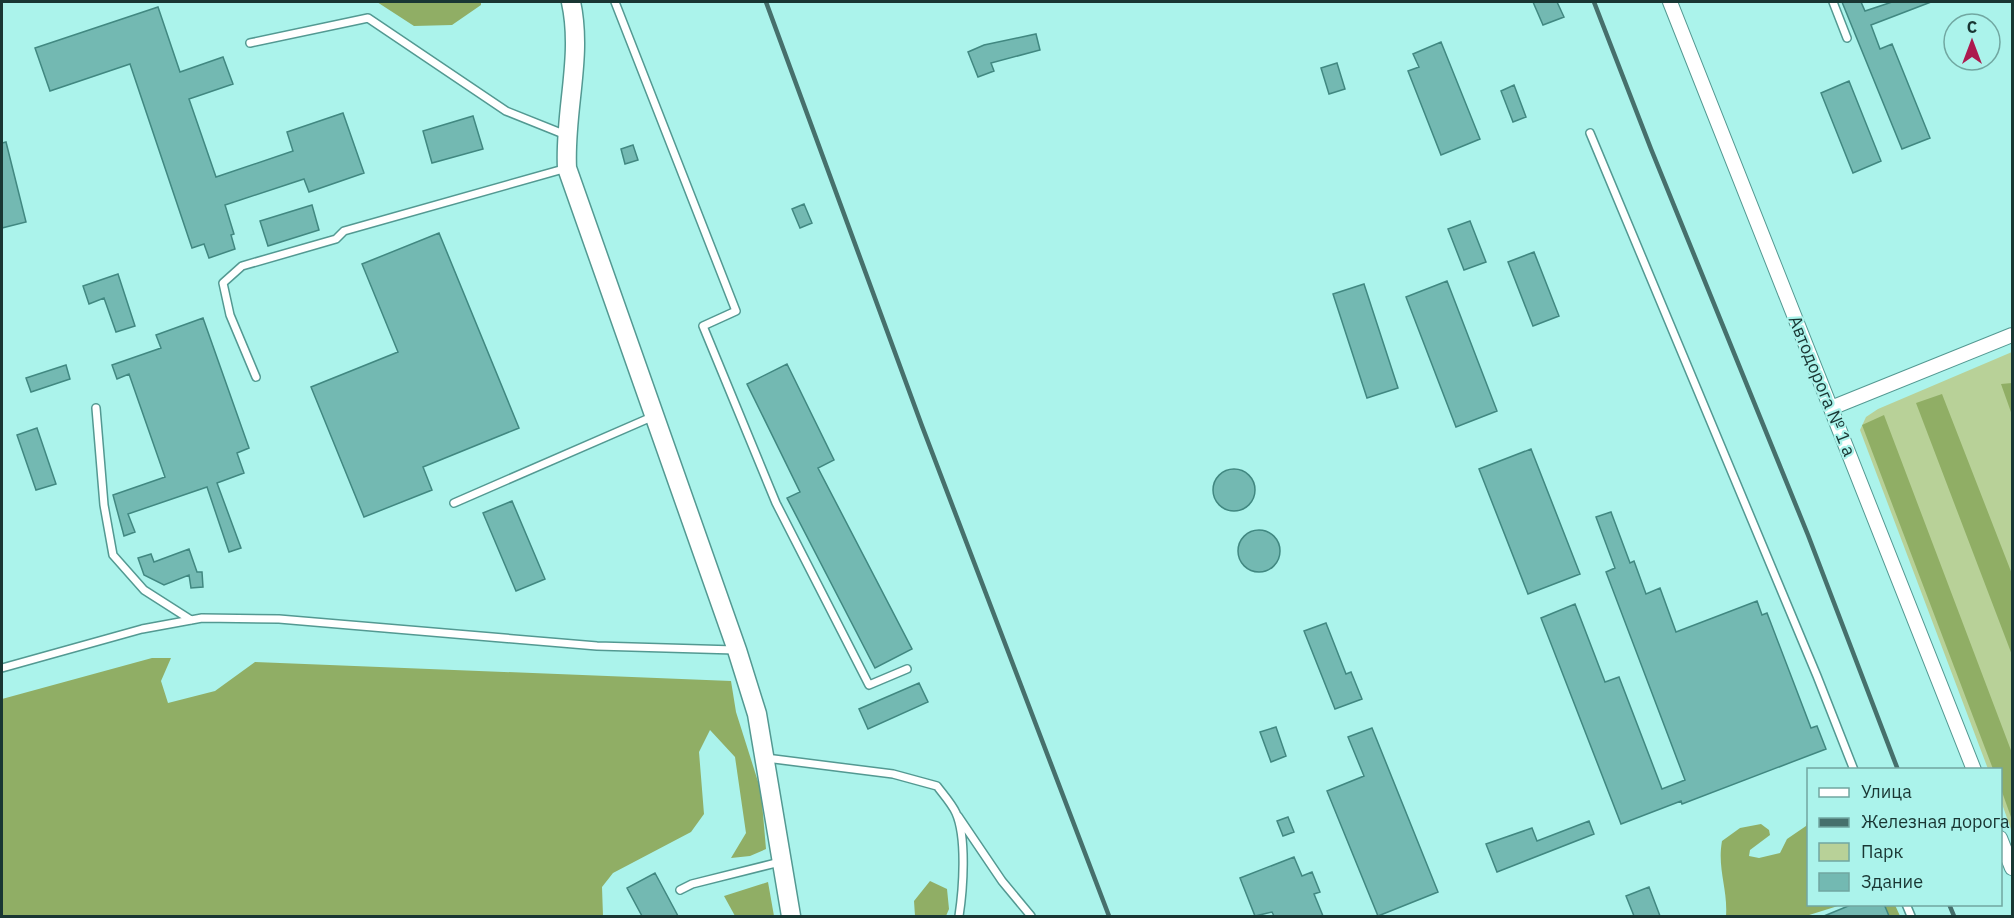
<svg xmlns="http://www.w3.org/2000/svg" width="2014" height="918" font-family="'IBM Plex Sans',sans-serif">
  <style>
    .green { fill: #b8d198 }
    .forest { fill: #90ae65 }
    .building { fill: #73b9b2; stroke: #418881; stroke-width: 1.5 }
    .lines { fill: none; stroke-linecap: round; stroke-linejoin: round }
    .service-casing { stroke: #539992; stroke-width: 10 }
    .minor-casing { stroke: #539992; stroke-width: 16 }
    .tertiary-casing { stroke: #539992; stroke-width: 21 }
    .service { stroke: #fff; stroke-width: 7 }
    .minor { stroke: #fff; stroke-width: 14 }
    .tertiary { stroke: #fff; stroke-width: 18 }
    .rail { stroke: #46706c; stroke-width: 4.5 }
    .labels { text-anchor: middle; stroke-width: 4.5; stroke-linejoin: round; paint-order: stroke }
    .street-label { font-size: 18px; fill: #193633; stroke: #abf3eb }
  </style>
  <rect width="100%" height="100%" fill="#abf3eb"/>
  <path class="green" d="M2012,352V832L2001,801L2000,770L1988,769L1860,430L1866,417L1878,409Z"/>
  <path class="forest" d="M377,2H481V5L452,25L414,26Z
    M2012,383V415L2001,384Z
    M1942,394L2012,574V655L1916,403Z
    M1884,415L2012,753V820L2001,789L2000,770L1993,769L1862,425Z
    M152,658H171L161,681L168,703L215,691L255,662L731,681L736,712L761,791L766,849L750,856L731,858L746,833L735,757L710,730L699,752L704,814L691,832L613,873L602,887L603,916H2V699Z
    M1808,816V904L1841,905L1806,916H1726C1728,889 1717,869 1722,841L1740,828L1761,824L1769,830L1770,835L1750,850L1749,856L1759,858L1780,853L1787,839L1806,826Z
    M930,881L947,889L949,909L946,916H915L914,901Z
    M768,882L774,916H735L724,896Z
    M1872,905H1895L1900,916H1877Z"/>
  <path class="building" d="M1533,2H1557L1564,17L1543,25Z
    M1842,2H1861L1865,11L1892,2H1931L1871,25L1880,49L1892,44L1930,138L1902,149Z
    M158,7L180,72L223,57L233,84L189,99L216,177L293,151L287,132L343,113L364,173L309,192L304,179L225,205L234,234L231,235L235,249L209,258L204,244L192,248L130,64L50,91L35,48Z
    M1036,34L1040,50L991,63L994,71L978,77L968,52L984,45Z
    M1441,42L1480,139L1441,155L1408,71L1419,67L1413,54Z
    M1337,63L1345,89L1329,94L1321,68Z
    M1849,81L1881,161L1853,173L1821,93Z
    M1514,85L1526,117L1513,122L1501,91Z
    M473,116L483,149L432,163L423,131Z
    M6,142L26,222L2,228V143Z
    M633,145L638,160L625,164L621,149Z
    M804,204L812,223L800,228L792,209Z
    M312,205L319,230L268,246L260,221Z
    M1470,221L1486,262L1464,270L1448,229Z
    M439,233L519,428L423,467L432,490L364,517L311,387L398,352L362,264Z
    M1534,252L1559,316L1533,326L1508,262Z
    M118,274L135,326L116,332L104,298L89,304L83,286Z
    M1447,281L1497,411L1456,427L1406,297Z
    M1364,284L1398,388L1367,398L1333,294Z
    M203,318L249,448L237,453L244,473L217,483L241,548L229,552L207,487L128,514L135,532L124,536L113,495L165,477L129,374L117,379L112,365L161,348L156,335Z
    M787,364L834,460L818,468L912,649L875,668L787,498L800,492L747,384Z
    M66,365L70,379L31,392L26,378Z
    M37,428L56,484L36,490L17,435Z
    M1531,449L1580,574L1528,594L1479,469Z
    M1213 490a21 21 0 1 1 42 0a21 21 0 1 1-42 0Z
    M512,501L545,579L516,591L483,513Z
    M1611,512L1630,563L1634,561L1646,594L1660,588L1676,632L1757,601L1762,615L1767,613L1811,728L1817,726L1826,749L1682,804L1681,801L1621,824L1541,618L1575,604L1605,682L1619,677L1662,789L1685,780L1606,572L1615,568L1596,517Z
    M1238 551a21 21 0 1 1 42 0a21 21 0 1 1-42 0Z
    M189,549L197,572H202L203,587L191,588L189,575L164,585L144,575L138,558L151,554L154,562Z
    M1326,623L1346,674L1351,672L1362,699L1335,709L1304,631Z
    M919,683L928,702L868,729L859,709Z
    M1276,727L1286,756L1271,762L1260,732Z
    M1372,728L1438,892L1378,916L1327,791L1364,776L1348,737Z
    M1288,817L1294,832L1283,836L1277,821Z
    M1589,821L1594,834L1497,872L1486,844L1532,828L1537,841Z
    M1294,857L1302,876L1312,872L1320,892L1314,894L1323,916H1274L1272,912L1255,916L1240,878Z
    M655,873L678,916H642L627,888Z
    M1649,887L1660,916H1634L1626,896Z
    M1853,904H1884L1889,916H1824Z"/>
  <g class="lines">
    <g class="service-casing">
      <path id="service" d="M615,2L736,311L703,326L776,503L869,685L907,669
        M1833,2L1847,38
        M250,43L368,18L506,111L566,135
        M1590,133L1817,676L1854,770
        M256,377L230,315L223,283L242,266L336,239L344,231L567,168
        M96,408L104,505L113,555L144,590L191,620
        M454,503L654,416
        M2,668L142,629L202,618L279,619L597,646L735,650
        M766,758L893,774L937,786C943,794 952,804 956,813C967,838 963,890 959,916
        M958,816L1002,881L1031,916
        M680,890L692,884L780,862
        M1906,904L1911,916"/>
    </g>
    <g class="minor-casing">
      <path id="minor" d="M1670,2L1974,770
        M1831,408L2012,335
        M2000,838L2012,868"/>
    </g>
    <g class="tertiary-casing">
      <path id="tertiary" d="M571,2C583,57 564,112 567,168L737,650L757,714L791,916"/>
    </g>
    <use href="#service" class="service"/>
    <use href="#minor" class="minor"/>
    <use href="#tertiary" class="tertiary"/>
    <path class="rail" d="M766,2L922,426L1109,916
      M1594,2L1651,149L1808,535L1898,770
      M1949,904L1954,916"/>
  </g>
  <g class="labels">
    <g class="street-label">
      <text transform="translate(1822 386) rotate(68)" y="6">Автодорога № 1 а</text>
    </g>
  </g>
  <rect width="2014" height="918" fill="none" stroke="#193633" stroke-width="6"/>
  <rect x="1807" y="768" width="195" height="138" fill="#abf3eb" stroke="#71a7a1" stroke-width="1.5"/>
  <rect x="1819" y="788" width="30" height="9" fill="#ffffff" stroke="#71a7a1" stroke-width="1.5"/>
  <text x="1861" y="798" font-size="18" fill="#193633">Улица</text>
  <rect x="1819" y="818" width="30" height="9" fill="#46706c" stroke="#71a7a1" stroke-width="1.5"/>
  <text x="1861" y="828" font-size="18" fill="#193633">Железная дорога</text>
  <rect x="1819" y="843" width="30" height="18" fill="#b8d198" stroke="#71a7a1" stroke-width="1.5"/>
  <text x="1861" y="858" font-size="18" fill="#193633">Парк</text>
  <rect x="1819" y="873" width="30" height="18" fill="#73b9b2" stroke="#71a7a1" stroke-width="1.5"/>
  <text x="1861" y="888" font-size="18" fill="#193633">Здание</text>
  <g transform="translate(1972 42)"><circle r="28" fill="#abf3eb" stroke="#71a7a1" stroke-width="1.5"/>
  <path d="M0-4.5L10 22L0 15L-10 22Z" fill="#ac1a4e"/>
  <text y="-9" font-size="16" font-weight="bold" text-anchor="middle" fill="#193633">С</text>
  </g>
</svg>
